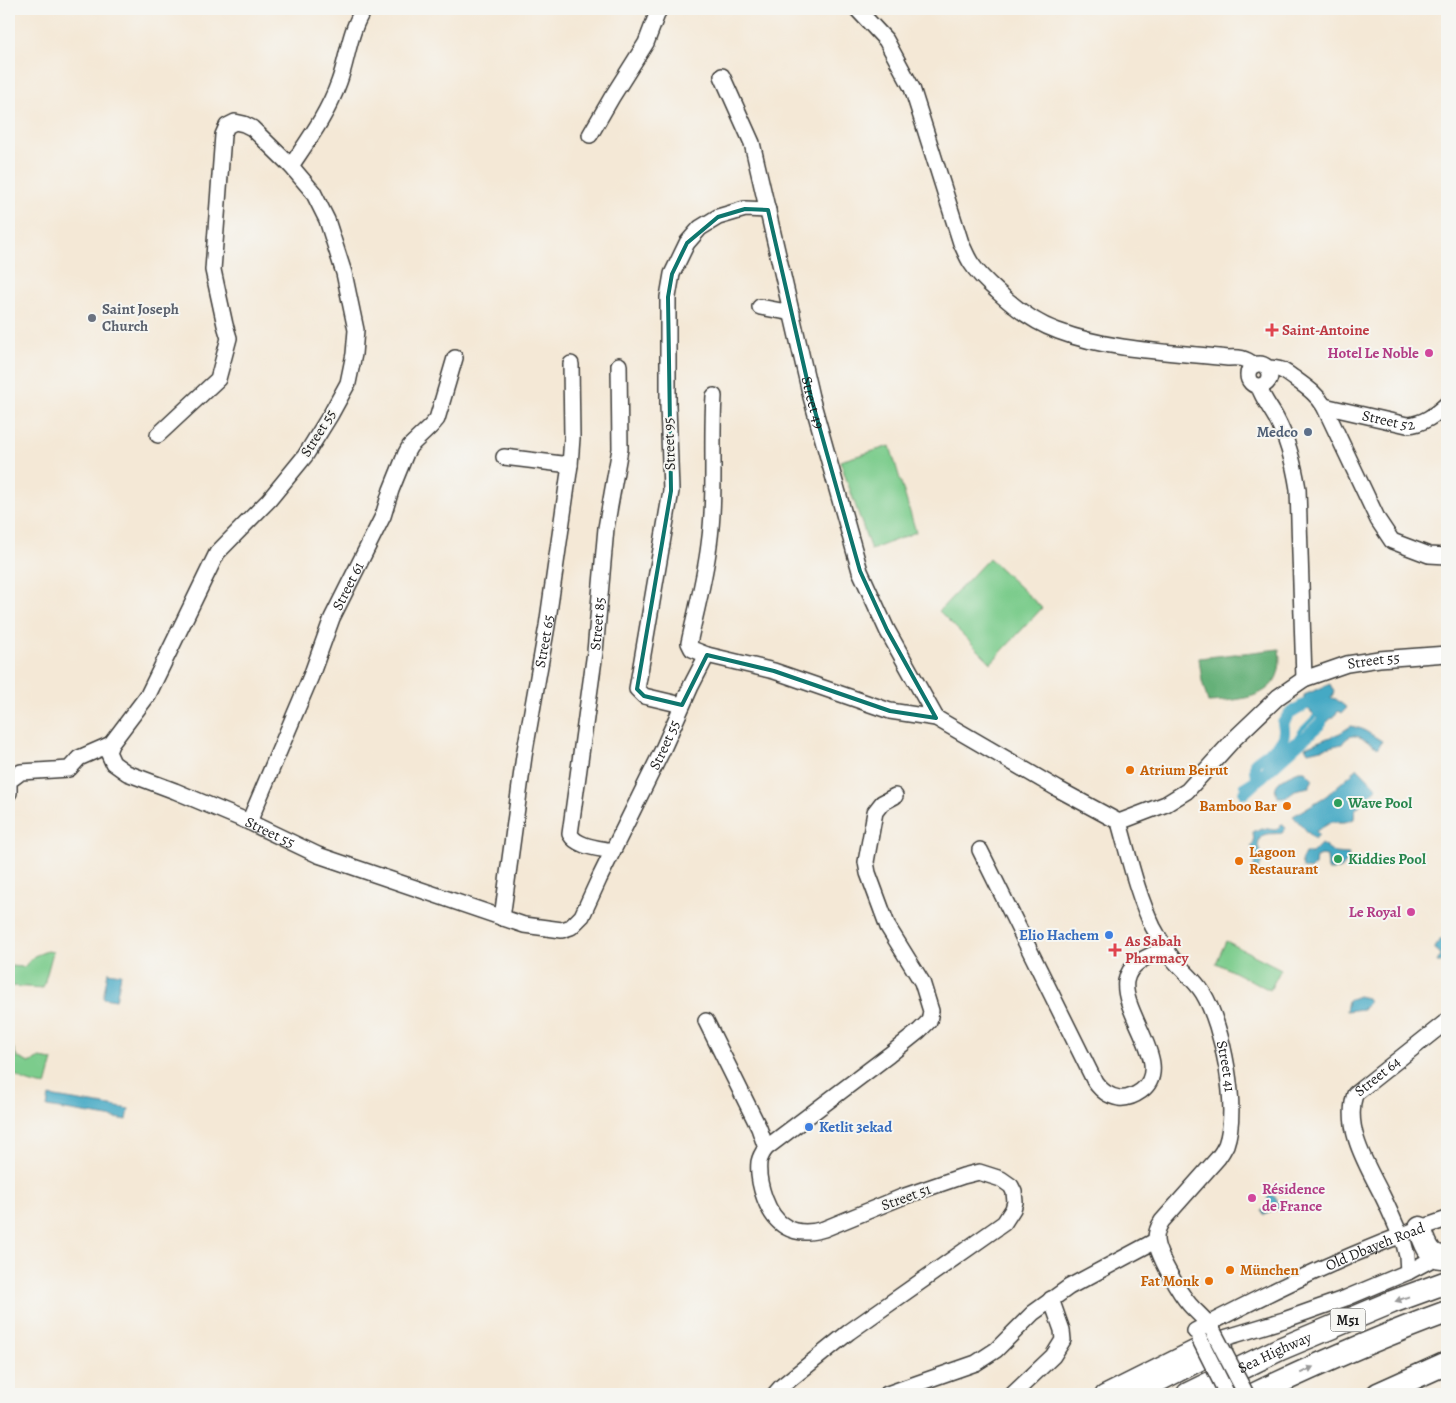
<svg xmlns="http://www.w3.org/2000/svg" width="1456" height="1403" font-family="Alegreya,serif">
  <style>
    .green { fill: #7ccc8c; stroke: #4c7454 }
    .forest { fill: #65b078; stroke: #40664a }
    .water { fill: #44a9c4; stroke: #306270 }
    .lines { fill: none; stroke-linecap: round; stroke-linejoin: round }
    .stream { stroke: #44a9c4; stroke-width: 4 }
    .canal { stroke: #44a9c4; stroke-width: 12 }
    .minor-casing { stroke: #3c3b38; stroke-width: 18 }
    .highway-casing { stroke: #3c3b38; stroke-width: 25 }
    .minor { stroke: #fff; stroke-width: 15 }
    .highway { stroke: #fff; stroke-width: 22 }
    .minor-bridge-casing { stroke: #3c3b38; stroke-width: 18; stroke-linecap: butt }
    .minor-bridge { stroke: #fff; stroke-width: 15 }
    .oneway { fill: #999 }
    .marked { fill: none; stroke: #0f766e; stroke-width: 4; stroke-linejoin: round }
    .worship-dot { fill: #6b7280; stroke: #f6f6f2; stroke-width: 2 }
    .health-dot { fill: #e0444e; stroke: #f6f6f2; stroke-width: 2 }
    .hotel-dot { fill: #d1479c; stroke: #f6f6f2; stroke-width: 2 }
    .service-dot { fill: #5c6f8a; stroke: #f6f6f2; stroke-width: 2 }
    .food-dot { fill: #e8710a; stroke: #f6f6f2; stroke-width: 2 }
    .leisure-dot { fill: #2e9e5b; stroke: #f6f6f2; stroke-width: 2 }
    .shop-dot { fill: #3f7fe0; stroke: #f6f6f2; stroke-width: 2 }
    .labels { text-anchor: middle; stroke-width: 4; stroke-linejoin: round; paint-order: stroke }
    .shield { fill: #f6f6f2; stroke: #5d5d5c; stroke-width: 1 }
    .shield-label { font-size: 14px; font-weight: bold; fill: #1c1c1c }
    .worship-label { font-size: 15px; font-weight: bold; fill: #5b616d; stroke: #f6f6f2; text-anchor: start }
    .health-label { font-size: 15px; font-weight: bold; fill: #be3a42; stroke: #f6f6f2; text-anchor: start }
    .hotel-label { font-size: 15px; font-weight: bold; fill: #b23c85; stroke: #f6f6f2; text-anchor: end }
    .street-label { font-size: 15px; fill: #1c1c1c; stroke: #f6f6f2 }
    .service-label { font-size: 15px; font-weight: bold; fill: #4e5e75; stroke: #f6f6f2; text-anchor: end }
    .food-label { font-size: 15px; font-weight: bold; fill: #c56008; stroke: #f6f6f2; text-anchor: start }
    .leisure-label { font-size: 15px; font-weight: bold; fill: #27864d; stroke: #f6f6f2; text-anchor: start }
    .shop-label { font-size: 15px; font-weight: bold; fill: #366cbe; stroke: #f6f6f2; text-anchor: end }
  </style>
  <rect width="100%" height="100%" fill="#f6f6f2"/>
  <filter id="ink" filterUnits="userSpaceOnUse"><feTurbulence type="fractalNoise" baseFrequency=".02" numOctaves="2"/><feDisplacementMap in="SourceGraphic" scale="10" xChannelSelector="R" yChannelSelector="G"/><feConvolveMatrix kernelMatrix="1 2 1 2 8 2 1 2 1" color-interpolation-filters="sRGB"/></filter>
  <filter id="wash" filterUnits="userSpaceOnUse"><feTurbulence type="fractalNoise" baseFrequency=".0096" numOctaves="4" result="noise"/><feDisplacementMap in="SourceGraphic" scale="20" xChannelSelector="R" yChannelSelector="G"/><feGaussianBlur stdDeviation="1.12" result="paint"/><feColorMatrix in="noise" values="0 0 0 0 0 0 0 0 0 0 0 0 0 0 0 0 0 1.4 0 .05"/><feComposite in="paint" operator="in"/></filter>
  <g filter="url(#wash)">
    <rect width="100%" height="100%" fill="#f4e8d6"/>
    <path class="green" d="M890,446L916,532L871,550L840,461Z
      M989,558L1042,608L991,663L939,611Z
      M1226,941L1281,969L1270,990L1216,963Z
      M47,951L53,952L43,988L11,986L9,966L24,967L34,956Z
      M12,1045L17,1057L29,1063L40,1058L53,1060L46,1086C34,1084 13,1080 9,1066C7,1060 9,1051 9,1046Z"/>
    <path class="forest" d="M1279,649C1287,698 1244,700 1208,702L1202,681L1199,658Z"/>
    <path class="water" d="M1330,684L1334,692L1331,698L1336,699L1347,708L1342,713L1339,711L1324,725L1304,705V695Z
      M1351,726L1362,729L1382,741L1378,748C1365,741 1353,727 1342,744L1308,752L1305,747L1340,733Z
      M1358,768L1377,788L1355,810L1354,819L1345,822H1332L1316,831L1319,835L1314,839L1293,816L1326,796Z
      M1299,771H1305L1313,779L1309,787L1295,790L1286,797H1278C1268,783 1289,775 1299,771Z
      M1282,824L1286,828L1282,833C1269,835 1260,830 1258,846C1264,855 1263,861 1258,870L1253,868C1257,860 1257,853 1251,846L1254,843L1253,832L1261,828L1276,830Z
      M1321,844L1335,853L1349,854C1347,866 1339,871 1328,870L1327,856L1321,855L1316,857L1315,865L1310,870L1303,868L1301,861L1305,853H1312Z
      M1447,936V958L1441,962H1437L1441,955L1439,952L1435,949L1436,944L1440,940Z
      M108,972L121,974L116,1000L103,998Z
      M1358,996L1367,998L1369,1003L1363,1009L1346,1011L1348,1000Z
      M49,1096L129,1109L127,1120L47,1107Z
      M1269,1194L1275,1197L1279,1204L1278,1209L1264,1215L1262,1210L1271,1206L1267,1202Z"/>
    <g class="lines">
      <path class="stream" d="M1264,768L1272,763L1289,742L1304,734L1318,720
        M1241,785L1260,773L1270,758L1284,751L1291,745L1301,730L1315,716
        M1244,789L1251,781"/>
      <path class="canal" d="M1255,771V763C1270,750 1289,745 1283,723L1289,714L1304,705
        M1244,793L1321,723"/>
    </g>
  </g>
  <g filter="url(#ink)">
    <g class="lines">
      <g class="minor-casing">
        <g id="minor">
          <path d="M857,9L886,40L912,88L961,243C964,249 967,257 971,263C978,274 988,283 997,291C1014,307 1035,323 1058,331C1111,351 1172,352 1228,358C1239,357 1245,358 1254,365"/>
          <path id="s1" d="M722,76L752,143L811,397L860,571L887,630L936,718"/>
          <path d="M590,135L612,97L646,43L659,9"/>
          <path d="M291,166C309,139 328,113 339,82C348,58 349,31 364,9"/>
          <path d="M760,307L792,313"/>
          <circle cx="1259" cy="375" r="11"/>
          <path d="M1268,368C1281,368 1284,371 1294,378C1306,387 1316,393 1324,406L1378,520L1392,541L1429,555L1447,556"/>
          <path d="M1259,387C1263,399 1270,407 1276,418C1288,440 1294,464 1298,489L1304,679"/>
          <path id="s2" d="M1324,406L1407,425C1424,424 1435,415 1447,404"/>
          <path id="s3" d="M158,435L218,379L229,338L225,325L213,270L223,135L227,126L235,122L244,124L252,128L291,166L313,192L327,220L344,273L356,330L354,354L348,383L331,414L305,456L269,500L217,553L148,695L111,744L108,752L113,763L127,773L175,791L249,822L318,855L524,925L562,930L571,927L582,916L599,879L662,751L691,686L707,655L774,671L890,711L936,718L1058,789L1119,822"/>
          <path d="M504,457L570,465"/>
          <path d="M707,655L692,649L689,643C696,611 705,578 709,545C716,496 711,445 714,396"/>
          <path d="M682,705L644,696L637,689L671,491L668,405V297L672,274L687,243L700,228L718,217L745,209L768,210"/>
          <path d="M9,793V781L21,772L69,769L79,758L111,744"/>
          <path id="s4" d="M249,822L311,676L332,618L383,516L391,490L406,453L410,446L431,426L437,419L455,358"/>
          <path id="s5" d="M1119,822C1129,857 1137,894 1153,927C1159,938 1165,949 1173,959C1183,971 1195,980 1203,993C1223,1026 1239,1108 1226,1145C1224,1149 1221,1154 1218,1158L1162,1221C1158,1227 1156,1232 1156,1239C1156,1253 1180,1294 1190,1305C1198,1314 1207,1320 1213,1331"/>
          <path id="s6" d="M1119,822L1166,804L1187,791L1235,738L1278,697L1304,679L1347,664L1379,659L1447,654"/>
          <path d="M980,850L1095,1082C1102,1091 1108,1096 1119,1098C1127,1099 1134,1096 1141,1091C1175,1066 1121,1014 1126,981C1130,961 1150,956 1166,949"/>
          <path id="s7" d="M612,851C598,848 577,847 570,834L595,652L606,528L620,449L619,365"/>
          <path id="s8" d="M502,918L524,756L547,626L570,465L572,438L571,364"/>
          <path d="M706,1021L759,1128L766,1148"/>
          <path id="s9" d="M1408,1272L1407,1256L1404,1244C1397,1228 1390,1211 1382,1195C1367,1165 1344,1129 1355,1094L1447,1021"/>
          <path id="s10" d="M1195,1331C1277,1288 1359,1248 1447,1219"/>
          <path d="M775,1394L782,1386L849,1332L1004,1223L1013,1209L1015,1202L1014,1192L1011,1186L1001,1179L979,1172L963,1176L902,1197L824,1229C811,1233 798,1234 786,1227C767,1217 757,1182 759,1162C760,1157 763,1152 766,1148L889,1055L919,1031L929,1021L931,1011L922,982L888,927L868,873L866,862L875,812L882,803L895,796"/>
          <path d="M887,1394L976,1363L996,1350L1033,1313L1069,1287L1155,1241"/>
          <path d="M1013,1394L1053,1356L1063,1340L1062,1330L1051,1299"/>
          <path d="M1103,1394L1201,1345L1284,1320L1346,1298L1408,1272L1436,1257"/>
        </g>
      </g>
      <g class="highway-casing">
        <g id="highway">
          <path d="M1420,1228C1425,1242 1429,1261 1447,1256"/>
          <path d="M1132,1394L1221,1348"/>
          <path id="s11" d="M1188,1394L1280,1349L1392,1302L1447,1282"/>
          <path d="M1255,1394C1318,1364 1381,1336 1447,1312"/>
          <path d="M1378,1394L1447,1363"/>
        </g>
      </g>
      <use href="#minor" class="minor"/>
      <use href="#highway" class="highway"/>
      <g class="minor-bridge-casing">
        <path id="minor-bridge" d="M1213,1331L1246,1394
          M1199,1338L1227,1394"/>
      </g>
      <use href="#minor-bridge" class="minor-bridge"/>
    </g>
    <defs><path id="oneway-solid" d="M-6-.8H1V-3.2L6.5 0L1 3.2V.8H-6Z" transform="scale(1.25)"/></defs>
    <g class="oneway">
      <use href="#oneway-solid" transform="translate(1402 1299) rotate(160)"/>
      <use href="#oneway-solid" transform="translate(1307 1370) rotate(-26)"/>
    </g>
  </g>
  <path class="marked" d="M745,209L768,210L811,397L860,571L887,630L936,718L890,711L774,671L707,655L682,705L644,696L637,689L671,491L668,297L672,274L687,243L718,217Z"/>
  <circle class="worship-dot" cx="92" cy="318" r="5"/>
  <g class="health-dot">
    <path d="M1269.5 322.5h5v5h5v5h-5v5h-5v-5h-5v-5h5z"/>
    <path d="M1112.5 942.5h5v5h5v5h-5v5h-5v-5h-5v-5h5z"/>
  </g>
  <g class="hotel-dot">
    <circle cx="1429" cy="353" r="5"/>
    <circle cx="1411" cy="912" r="5"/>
    <circle cx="1252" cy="1198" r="5"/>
  </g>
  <circle class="service-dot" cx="1308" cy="432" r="5"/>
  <g class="food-dot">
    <circle cx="1130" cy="770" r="5"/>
    <circle cx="1287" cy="806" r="5"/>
    <circle cx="1239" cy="861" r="5"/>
    <circle cx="1230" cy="1270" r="5"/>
    <circle cx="1209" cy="1281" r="5"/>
  </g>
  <g class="leisure-dot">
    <circle cx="1338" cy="803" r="5"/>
    <circle cx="1338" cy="859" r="5"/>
  </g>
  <g class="shop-dot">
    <circle cx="1109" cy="935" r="5"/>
    <circle cx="809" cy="1127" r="5"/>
  </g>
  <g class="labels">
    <rect class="shield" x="1330.5" y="1308.5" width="35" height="23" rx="4"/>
    <g class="shield-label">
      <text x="1348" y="1325">M51</text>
    </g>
    <g class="worship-label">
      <text x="102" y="314">Saint Joseph<tspan x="102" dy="17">Church</tspan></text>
    </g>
    <g class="health-label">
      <text x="1282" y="335">Saint-Antoine</text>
      <text x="1125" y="946">As Sabah<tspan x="1125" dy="17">Pharmacy</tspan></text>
    </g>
    <g class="hotel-label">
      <text x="1419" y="358">Hotel Le Noble</text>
      <text x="1401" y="917">Le Royal</text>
      <text x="1262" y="1194" text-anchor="start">Résidence<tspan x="1262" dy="17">de France</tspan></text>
    </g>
    <g class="street-label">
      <text dy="5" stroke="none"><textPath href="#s1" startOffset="340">Street 49</textPath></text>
      <text dy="5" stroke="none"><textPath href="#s2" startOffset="66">Street 52</textPath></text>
      <text transform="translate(318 433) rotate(-58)" y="5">Street 55</text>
      <text transform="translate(669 444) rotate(-92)" y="5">Street 95</text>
      <text dy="5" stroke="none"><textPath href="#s4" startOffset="256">Street 61</textPath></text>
      <text dy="5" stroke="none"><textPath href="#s7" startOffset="259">Street 85</textPath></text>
      <text dy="5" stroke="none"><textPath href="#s8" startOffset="280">Street 65</textPath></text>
      <text dy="5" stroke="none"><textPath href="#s6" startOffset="310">Street 55</textPath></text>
      <text dy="5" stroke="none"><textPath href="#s3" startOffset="1806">Street 55</textPath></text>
      <text dy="5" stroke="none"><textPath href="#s3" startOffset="1282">Street 55</textPath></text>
      <text dy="5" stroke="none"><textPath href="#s5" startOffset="271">Street 41</textPath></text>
      <text dy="5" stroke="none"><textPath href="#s9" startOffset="218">Street 64</textPath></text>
      <text transform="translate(906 1197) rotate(-20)" y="5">Street 51</text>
      <text dy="5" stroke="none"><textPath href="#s10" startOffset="199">Old Dbayeh Road</textPath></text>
      <text dy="5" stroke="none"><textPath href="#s11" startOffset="96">Sea Highway</textPath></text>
    </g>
    <g class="service-label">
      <text x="1298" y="437">Medco</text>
    </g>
    <g class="food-label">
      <text x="1140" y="775">Atrium Beirut</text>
      <text x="1277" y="811" text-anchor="end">Bamboo Bar</text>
      <text x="1249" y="857">Lagoon<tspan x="1249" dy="17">Restaurant</tspan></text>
      <text x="1240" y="1275">München</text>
      <text x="1199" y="1286" text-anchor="end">Fat Monk</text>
    </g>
    <g class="leisure-label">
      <text x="1348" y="808">Wave Pool</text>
      <text x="1348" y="864">Kiddies Pool</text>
    </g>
    <g class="shop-label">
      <text x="1099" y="940">Elio Hachem</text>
      <text x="819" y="1132" text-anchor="start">Ketlit 3ekad</text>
    </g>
  </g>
  <rect width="1456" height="1403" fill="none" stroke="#f6f6f2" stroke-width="30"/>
</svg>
